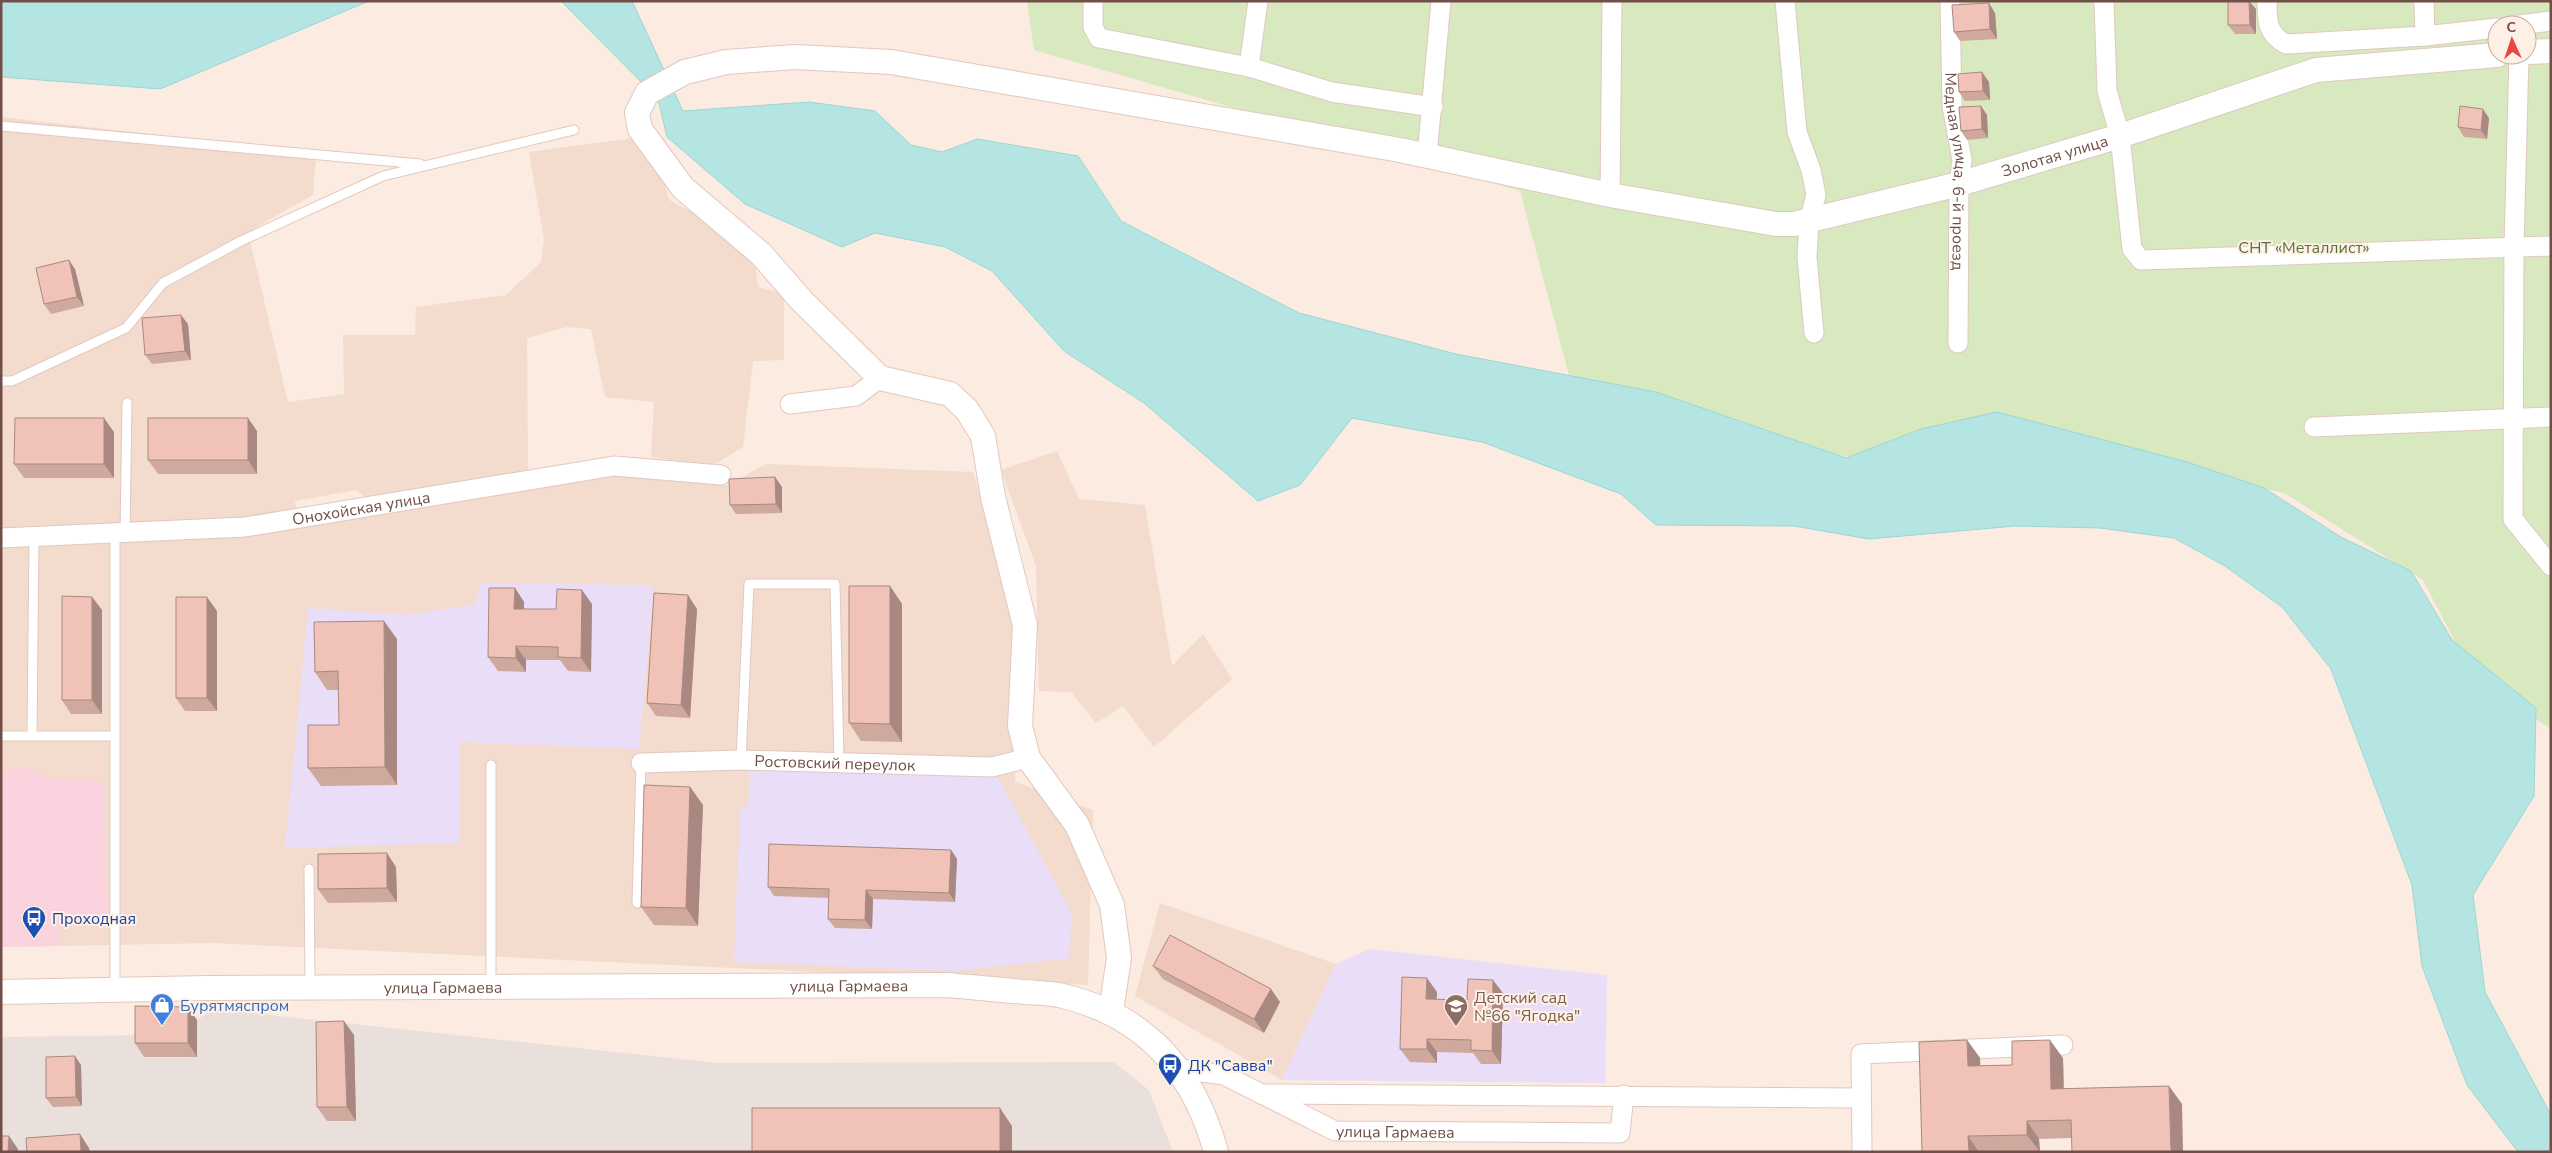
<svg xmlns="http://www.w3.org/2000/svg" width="2552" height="1153" font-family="'Nunito Sans',sans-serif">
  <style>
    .residential { fill: #f3dbce }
    .industrial { fill: #eae0db }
    .education { fill: #e9ddf8 }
    .medical { fill: #fad3df }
    .green { fill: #d8e9bf; fill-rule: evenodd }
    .water { fill: #b5e5e2; stroke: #9bd6d4 }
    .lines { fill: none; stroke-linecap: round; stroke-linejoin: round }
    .service-casing { stroke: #e1c8bf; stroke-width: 11 }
    .minor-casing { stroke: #e1c8bf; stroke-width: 21 }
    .tertiary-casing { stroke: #e1c8bf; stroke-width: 26 }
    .service { stroke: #fff; stroke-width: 9 }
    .minor { stroke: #fff; stroke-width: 19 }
    .tertiary { stroke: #fff; stroke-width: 24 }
    .wall { fill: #cfa89e }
    .shaded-wall { fill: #a98881 }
    .building { fill: #f1c3b8; stroke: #a98881 }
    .labels { text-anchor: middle; stroke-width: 4; stroke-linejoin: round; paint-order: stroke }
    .street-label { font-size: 16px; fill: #724e48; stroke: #fff0e5 }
    .park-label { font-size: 16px; fill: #58723d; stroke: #fff0e5 }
    .transit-label { font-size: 16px; fill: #164399; stroke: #fff0e5; text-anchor: start }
    .education-label { font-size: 16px; fill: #785e54; stroke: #fff0e5; text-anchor: start }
    .shop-label { font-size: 16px; fill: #366cbe; stroke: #fff0e5; text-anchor: start }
  </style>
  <rect width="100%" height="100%" fill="#fcebe0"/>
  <path class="residential" d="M1,117L316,153L313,195L248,232L288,402L344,394L343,335H415L416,307L506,295L541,262L544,240L529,152L633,138L665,183L669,200L710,222L755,264L758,287L784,293V360L753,361L743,447L712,466L651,457L654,402L605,397L591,329L566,327L527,338L528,470L370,501L356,490L295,501L299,528L531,486L613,474L728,485L766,464L973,472L1018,628L1015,782L1093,810L1088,985L213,943L1,947Z
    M1057,451L1079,499L1145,505L1172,666L1203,634L1232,679L1154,747L1123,706L1096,723L1071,692L1039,691L1036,566L1001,470Z
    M1160,903L1336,964L1282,1080L1135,996Z"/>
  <path class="industrial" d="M213,1009L718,1063L1114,1062L1149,1090L1173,1152H1V1037L144,1035L197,1020Z"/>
  <path class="education" d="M481,583L654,585L639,749L459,742L460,843L285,848L308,608L407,615L475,604Z
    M750,768L998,777L1072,914L1069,958L958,971L734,962L740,807H748Z
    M1370,949L1607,975L1605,1083L1282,1080L1336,964Z"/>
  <path class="medical" d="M31,768L48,778L103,782L107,912L60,930L59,946L1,947V770Z"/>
  <path class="green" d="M1027,1H2551V729L2473,676L2423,580L2284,493L1984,429L1878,460L1779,448L1571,383L1520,191L1034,50ZM2497,25H2527V55H2497Z"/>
  <path class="water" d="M1,1H369L160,89L1,77Z
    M561,1H632L683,111L809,102L875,111L911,145L942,152L977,139L1078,156L1121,221L1299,313L1456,354L1656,392L1846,458L1921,429L1997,412L2187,462L2264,488L2341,537L2411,571L2452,640L2536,708L2534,796L2473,895L2485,992L2551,1115V1152H2518L2467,1085L2422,966L2412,885L2331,669L2282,607L2225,566L2174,538L2100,528L2015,526L1869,539L1794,526L1656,525L1621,494L1482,442L1352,418L1300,485L1258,501L1144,403L1064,351L992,271L945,247L875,233L842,247L745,204L667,137L658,99Z"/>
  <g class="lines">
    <g class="service-casing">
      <path id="service" d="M1,126L420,164
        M1,381H12L126,328L163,283L241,241L383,176L574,130
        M125,533L127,403
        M115,534V989
        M1,736H114
        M32,736L34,537
        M741,760L749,584H835L839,762
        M491,765V987
        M309,869L310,986
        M637,903L641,763"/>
    </g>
    <g class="minor-casing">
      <g id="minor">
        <path d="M1093,1V27L1099,38L1249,67L1332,92L1433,107"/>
        <path d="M1785,1L1797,132L1811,170L1816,195L1809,222L1807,257L1814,333"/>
        <path id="s1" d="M1950,1L1952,106L1962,160L1959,184L1958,343"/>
        <path d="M2104,1L2107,91L2120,136L2132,249L2141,260L2551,246"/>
        <path d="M2267,1C2267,21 2267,34 2286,44L2425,36L2424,1"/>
        <path d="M2519,25L2551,21"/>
        <path d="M2425,36L2497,28"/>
        <path d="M2519,55L2514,247L2513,519L2551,566"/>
        <path d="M1249,67L1258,1"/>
        <path d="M1427,156L1441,1"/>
        <path d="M1610,195L1612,1"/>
        <path d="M790,404L856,396L880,378"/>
        <path d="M2314,427L2551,417"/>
        <path id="s2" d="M1,538L245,527L614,466L721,475"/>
        <path id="s3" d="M641,763L741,760L992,767L1028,758"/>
        <path id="s4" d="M1180,1069L1224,1075L1335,1131L1620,1133L1624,1095"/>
        <path d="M1261,1094L1861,1098"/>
        <path d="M1862,1152L1861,1054L2063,1045"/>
      </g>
    </g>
    <g class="tertiary-casing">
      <g id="tertiary">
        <path d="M2527,52L2551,51"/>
        <path id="s5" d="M1,992L209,988L946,985C972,987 999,990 1025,992C1038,993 1051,993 1063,996C1146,1016 1194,1071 1216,1152"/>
        <path id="s6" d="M1111,1011L1119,958L1112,905L1077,825L1028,758L1020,726L1025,625L993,497L983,436L967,410L950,394L880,378L802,301L761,254L683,188L640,129L637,113L647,93L685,72L726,62L795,57L891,62L1400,150L1610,195L1776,224H1794L1959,184L2120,136L2316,70L2497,55"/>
      </g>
    </g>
    <use href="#service" class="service"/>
    <use href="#minor" class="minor"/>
    <use href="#tertiary" class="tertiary"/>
  </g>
  <path class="wall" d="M2256,9V34H2235L2228,25Z
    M1995,13L1997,39L1960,41L1954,32Z
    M1989,82L1990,100L1965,101L1959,92Z
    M1981,106L1987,115L1988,138L1967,140L1961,131Z
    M2489,118L2487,139L2464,137L2458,127Z
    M75,269L84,306L51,314L44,304Z
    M188,324L191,360L152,364L145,355Z
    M257,431V474H158L148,460Z
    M114,432V478H24L14,464Z
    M775,477L782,487V513L736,514L730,505Z
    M890,586L902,604V742L861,741L849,723Z
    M515,588L524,602V609H556L592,604L591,672L568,671L560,660H526V672L498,671L488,657Z
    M92,597L102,610V714H71L62,700Z
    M697,609L690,718L656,716L647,703Z
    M217,611V711H185L176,698Z
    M397,639V785L321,786L308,768L339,725V690H327L315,672Z
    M690,787L703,805L698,926L654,925L641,907Z
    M951,850L957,859L955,902L873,899L872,929L835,928L828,919L829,898L774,896L768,887Z
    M396,867L397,902L328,903L318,889Z
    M1153,966L1280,1002L1264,1033L1163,979Z
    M1437,992L1436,999L1467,1000L1503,993L1501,1064H1481L1473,1053L1437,1052V1063L1410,1062L1400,1049Z
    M188,1007L197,1020V1057H144L135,1043Z
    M354,1035L356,1121H327L317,1107Z
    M1967,1040L1980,1058V1066L2012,1065L2063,1058L2064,1089L2182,1104L2071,1138L2039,1139L2040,1152H1922Z
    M81,1065L82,1106L53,1107L46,1098Z"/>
  <path class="shaded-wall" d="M2249,1L2256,9V34L2250,25Z
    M1989,3L1995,13L1997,39L1990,29Z
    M1982,72L1989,82L1990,100L1983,91Z
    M1981,106L1987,115L1988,138L1982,129Z
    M2483,109L2489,118L2487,139L2481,130Z
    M69,260L75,269L84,306L77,297Z
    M181,315L188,324L191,360L185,351Z
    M104,418L114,432V478L104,464Z
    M248,418L257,431V474L248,460Z
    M775,477L782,487V513L776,504Z
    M890,586L902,604V742L890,724Z
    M515,588L524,602V622L514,609Z
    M582,590L592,604L591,672L581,658Z
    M688,595L697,609L690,718L681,705Z
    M92,597L102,610V714L92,700Z
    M207,597L217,611V711L207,698Z
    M384,621L397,639V785L385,767Z
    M516,646L526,660V672L516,658Z
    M690,787L703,805L698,926L686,908Z
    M951,850L957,859L955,902L949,893Z
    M387,853L396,867L397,902L387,888Z
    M866,890L873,899L872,929L865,920Z
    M1427,978L1437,992L1436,1013L1426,999Z
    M1493,980L1503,993L1501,1064L1492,1051Z
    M1271,989L1280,1002L1264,1033L1254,1019Z
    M188,1007L197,1020V1057L188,1043Z
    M344,1021L354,1035L356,1121L347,1107Z
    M1427,1039L1437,1052V1063L1427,1049Z
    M1967,1040L1980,1058L1981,1084L1968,1066Z
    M2050,1040L2063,1058L2064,1107L2051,1089Z
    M75,1056L81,1065L82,1106L76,1097Z
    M2169,1086L2182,1104L2183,1152H2171Z
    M1000,1108L1012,1126V1152H1000Z
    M2027,1121L2039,1139L2040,1152L2027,1135Z
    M80,1134L89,1148L90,1152H81Z
    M9,1136L18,1149V1152H8Z
    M1968,1136L1979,1152H1969Z"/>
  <path class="building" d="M2228,1H2249L2250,25H2228Z
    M1989,3L1990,29L1954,32L1952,5Z
    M1982,72L1983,91L1959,92L1958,74Z
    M1981,106L1982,129L1961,131L1959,107Z
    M2460,106L2483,109L2481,130L2458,127Z
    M69,260L77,297L44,304L36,268Z
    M181,315L185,351L145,355L142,318Z
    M15,418H104V464H14Z
    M148,418H248V460H148Z
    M775,477L776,504L730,505L729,479Z
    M849,586H890V724L849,723Z
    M489,588H515L514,609H556L557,589L582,590L581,658L558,657V647L516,646V658L488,657Z
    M654,593L688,595L681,705L647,703Z
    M62,596L92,597V700H62Z
    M176,597H207V698H176Z
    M384,621L385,767L308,768V725H339L338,671L315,672L314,622Z
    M644,785L690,787L686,908L641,907Z
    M769,844L951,850L949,893L866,890L865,920L828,919L829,889L768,887Z
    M387,853V888L318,889V854Z
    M1170,935L1271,989L1254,1019L1153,966Z
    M1402,977L1427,978L1426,999L1467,1000L1468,979L1493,980L1492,1051L1471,1050V1040L1427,1039V1049H1400Z
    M135,1006L188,1007V1043H135Z
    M344,1021L347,1107H317L316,1022Z
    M1967,1040L1968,1066L2012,1065V1041L2050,1040L2051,1089L2169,1086L2171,1152H2072L2071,1120L2027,1121V1135L1968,1136L1969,1152H1922L1919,1042Z
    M75,1056L76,1097L46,1098V1057Z
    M752,1108H1000V1152H752Z
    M80,1134L81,1152H27L26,1138Z
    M1,1136H9L8,1152H1Z"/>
  <defs>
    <g id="bus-pin" transform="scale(1.25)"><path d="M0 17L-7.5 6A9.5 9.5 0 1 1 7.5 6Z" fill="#1a4fb4" stroke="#fff0e5"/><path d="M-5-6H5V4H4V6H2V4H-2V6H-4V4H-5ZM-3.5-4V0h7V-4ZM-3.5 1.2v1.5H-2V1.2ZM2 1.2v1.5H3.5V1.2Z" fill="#fff"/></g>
    <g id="shop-pin" transform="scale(1.25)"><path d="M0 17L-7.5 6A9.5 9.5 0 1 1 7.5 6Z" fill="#3f7fe0" stroke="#fff0e5"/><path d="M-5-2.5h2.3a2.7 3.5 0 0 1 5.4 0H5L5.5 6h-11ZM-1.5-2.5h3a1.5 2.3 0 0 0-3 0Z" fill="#fff"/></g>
    <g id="school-pin" transform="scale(1.25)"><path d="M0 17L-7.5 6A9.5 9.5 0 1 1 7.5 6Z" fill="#8d6e63" stroke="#fff0e5"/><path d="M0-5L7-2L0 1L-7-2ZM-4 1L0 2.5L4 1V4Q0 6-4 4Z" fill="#fff"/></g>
  </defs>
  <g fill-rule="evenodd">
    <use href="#bus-pin" x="34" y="918"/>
    <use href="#shop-pin" x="162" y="1005"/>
    <use href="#school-pin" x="1456" y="1006"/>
    <use href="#bus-pin" x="1170" y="1065"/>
  </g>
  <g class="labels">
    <g class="street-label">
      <text dy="6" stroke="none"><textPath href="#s6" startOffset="2555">Золотая улица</textPath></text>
      <text dy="6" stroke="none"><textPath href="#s1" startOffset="171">Медная улица, 6-й проезд</textPath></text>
      <text dy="6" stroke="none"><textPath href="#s2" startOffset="362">Онохойская улица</textPath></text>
      <text dy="6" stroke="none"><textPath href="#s3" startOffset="194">Ростовский переулок</textPath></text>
      <text dy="6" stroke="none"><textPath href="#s5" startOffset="848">улица Гармаева</textPath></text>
      <text dy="6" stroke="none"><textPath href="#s5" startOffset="442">улица Гармаева</textPath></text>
      <text dy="6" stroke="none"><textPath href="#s4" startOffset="229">улица Гармаева</textPath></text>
    </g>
    <g class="park-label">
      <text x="2304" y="253">СНТ «Металлист»</text>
    </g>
    <g class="transit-label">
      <text x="52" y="924">Проходная</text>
      <text x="1188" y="1071">ДК "Савва"</text>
    </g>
    <g class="education-label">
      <text x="1474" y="1003">Детский сад<tspan x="1474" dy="18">№66 "Ягодка"</tspan></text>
    </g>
    <g class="shop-label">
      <text x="180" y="1011">Бурятмяспром</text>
    </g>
  </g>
  <rect width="2552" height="1153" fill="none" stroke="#724e48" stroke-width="5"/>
  <g transform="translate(2512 40) rotate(357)"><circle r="24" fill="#fff0e5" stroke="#c7afa6"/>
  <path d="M0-4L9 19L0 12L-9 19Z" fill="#e64945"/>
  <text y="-8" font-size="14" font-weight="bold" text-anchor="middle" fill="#724e48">С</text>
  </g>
</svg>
